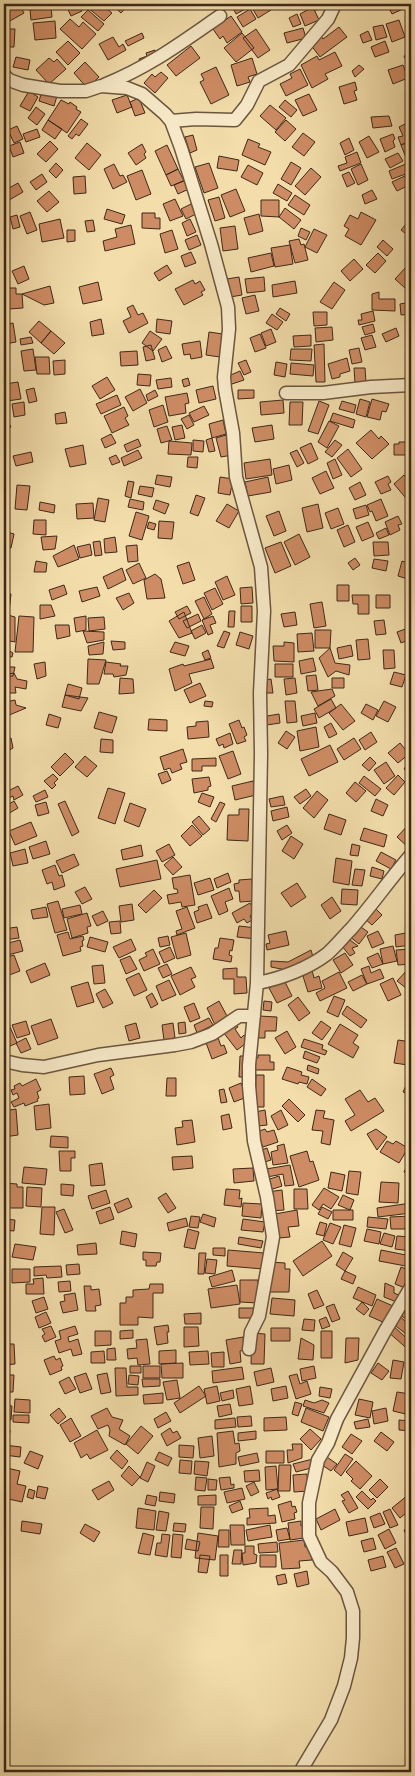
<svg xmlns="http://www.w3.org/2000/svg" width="415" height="1776" font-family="'IM FELL Great Primer',serif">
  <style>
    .building { fill: #ce8c64; stroke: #3e291b }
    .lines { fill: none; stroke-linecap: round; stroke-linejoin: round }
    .street-casing { stroke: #6b563f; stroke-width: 15 }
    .street { stroke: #f7e9c8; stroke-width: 12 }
  </style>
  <rect width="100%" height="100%" fill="#f2ddab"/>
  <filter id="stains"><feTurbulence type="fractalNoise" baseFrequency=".004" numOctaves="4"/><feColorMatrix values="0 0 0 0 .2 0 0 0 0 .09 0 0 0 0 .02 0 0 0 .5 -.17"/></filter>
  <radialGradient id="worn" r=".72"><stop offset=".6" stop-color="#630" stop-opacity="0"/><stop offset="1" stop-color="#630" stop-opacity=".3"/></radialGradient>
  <path class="building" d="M9,4H19L24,13L8,22L4,14V6Z
    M69,4H79L82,11L71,16L66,5Z
    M90,4H101L112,13L104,21L87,7Z
    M111,4H129L121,13Z
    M231,4H255L236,14Z
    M255,4H268L271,10L258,18L251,6Z
    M314,4H328V8L315,10Z
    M387,4H401L403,9L392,14Z
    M51,7L52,17L31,20L30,10Z
    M313,7L319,20L305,26L300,14Z
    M250,9L256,19L243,27L237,17Z
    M88,10L104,24L98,31L81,17Z
    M297,14L301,24L293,27L289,18Z
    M231,16L242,32L227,43L223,36L220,39L213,29Z
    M70,19L79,27L83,22L96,34L82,49L60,29Z
    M399,20L405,37L392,42L386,24Z
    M55,21L56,38L35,40L33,23Z
    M383,25L387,37L376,40L373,27Z
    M339,27L347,37L320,57L310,44L321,36L323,39Z
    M303,28L306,38L287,43L284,33Z
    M4,29H15L14,47H4Z
    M256,29L270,50L258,58L243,38Z
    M368,31L372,40L363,43L360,35Z
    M142,33L144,38L128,46L125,41Z
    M242,33L254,48L236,62L224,48Z
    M113,37L119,47L123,44L126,50L108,60L99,44Z
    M68,41L80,53L68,65L56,52Z
    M385,41L389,52L375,57L371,47Z
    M191,46L200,58L176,76L167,65Z
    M155,50L158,59L141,65L139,59L147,56L146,53Z
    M335,52L342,66L325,74L328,79L312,88L301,65L317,56L319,60Z
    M411,53V72L404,56Z
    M16,57L30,60L28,70L13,67Z
    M49,58L54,62L57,59L66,69L49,84L36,70Z
    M252,58L257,74L248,77L250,82L237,86L231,65Z
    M85,62L99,77L87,88L74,73Z
    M359,65L364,69L355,77L352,71Z
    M403,65L408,78L393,84L388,70Z
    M216,67L229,95L211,104L200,82L204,80L201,74Z
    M300,69L308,85L286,96L280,84L292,78L290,74Z
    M161,72L168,78L155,93L144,83L152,74L155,77Z
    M355,82L357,90L354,91L357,100L344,104L339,87Z
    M29,91L38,97L30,111L20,106Z
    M42,91L57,96L54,106L39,101Z
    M309,94L317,110L303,116L295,100Z
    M127,95L132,107L117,113L112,100Z
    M139,98L145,113L135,116L130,102Z
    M61,100L69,104L70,102L77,107L76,109L81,112L67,133L48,120Z
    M285,100L297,110L291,117L279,107Z
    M270,105L286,118L276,130L260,116Z
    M36,107L45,114L37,125L28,118Z
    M389,116L392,126L373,128L371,117Z
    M81,119L88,124L79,136L76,134L72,139L68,136Z
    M48,120L62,129L55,139L42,130Z
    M286,120L296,129L285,141L275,132Z
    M407,123L411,133V140L401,145L398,137L403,136L399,127Z
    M17,126L23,139L14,143L8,130Z
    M37,129L40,137L26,142L23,134Z
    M303,133L315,142L304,156L292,147Z
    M393,134L395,139L393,141L395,147L385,152L380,139Z
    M193,135L197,150L190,153L185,137Z
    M369,136L379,152L367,158L359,142Z
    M349,138L354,150L345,155L340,143Z
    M248,139L260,144L258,147L271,152L265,165L242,155Z
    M50,141L58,149L46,162L37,154Z
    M411,141V162L408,163L401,145Z
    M20,142L24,153L13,157L9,146Z
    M87,143L101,155L89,170L75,158Z
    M142,144L146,152L144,154L146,158L136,165L128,153Z
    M167,145L178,169L166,175L155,151Z
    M357,152L361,163L340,171L338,166L347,163L345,157Z
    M398,153L403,161L390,168L385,159Z
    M219,156L239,160L237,171L217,168Z
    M291,162L301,168L291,185L281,179Z
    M56,163L63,170L56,178L49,171Z
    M209,163L218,188L204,193L195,167Z
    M408,163L411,172L392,179L389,171Z
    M114,164L120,176L123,175L127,182L113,189L104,169Z
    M361,164L368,180L358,185L351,169Z
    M248,165L263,173L257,185L241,177Z
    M311,168L321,177L305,195L295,186Z
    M178,169L184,181L171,186L166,175Z
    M142,170L151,194L136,200L127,176Z
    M349,172L355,183L347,187L342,175Z
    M411,173V184L397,191L392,182Z
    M42,174L47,182L36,190L30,182Z
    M85,176L86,193L74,194L73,177Z
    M187,179L191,188L178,194L174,185Z
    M6,182L9,188L18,183L23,192L4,203V183Z
    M278,184L292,193L287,201L273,193Z
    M236,189L245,211L230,217L221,195Z
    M372,190L377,199L365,204L362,195Z
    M49,191L59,202L47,212L37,201Z
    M295,195L310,205L304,215L288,205Z
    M219,197L225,218L215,221L208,200Z
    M175,199L183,216L170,221L163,204Z
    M261,200H279V217L261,216Z
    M195,202L200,212L186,219L181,209Z
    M285,208L301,220L294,229L279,217Z
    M107,209L125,215L122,224L104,219Z
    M30,212L37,230L27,234L20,216Z
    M361,212L376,220L361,245L345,236L349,229L344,226L350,215L358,219Z
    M142,213H155V218H160V229L142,228Z
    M259,214L263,231L249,235L244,218Z
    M17,215L20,227L13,229L10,217Z
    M411,218V238L401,230Z
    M60,219L64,238L42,242L39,224Z
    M190,219L196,232L187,236L182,223Z
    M93,220L95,231L87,232L85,221Z
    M131,225L135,244L105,251L103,241L117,237L115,229Z
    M235,226L238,249L223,251L220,228Z
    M301,228L310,232L306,240L298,236Z
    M314,229L327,235L317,253L305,247Z
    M67,230H75V241L67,242Z
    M172,230L178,249L165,253L160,234Z
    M197,235L201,245L189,250L185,240Z
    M299,239L301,245L304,244L308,260L295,263L289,241Z
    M383,240L393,249L387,256L377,247Z
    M290,245L293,264L275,267L271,248Z
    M191,252L196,263L185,267L181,256Z
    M271,253L274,266L251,272L248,258Z
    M378,253L386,261L375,273L366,265Z
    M354,259L363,269L350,281L341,271Z
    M167,265L172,273L159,281L154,273Z
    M24,266L29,279L18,284L12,271Z
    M407,266L411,270V281L405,288L395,279Z
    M239,277L242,295L230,297L227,279Z
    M264,277L265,291L247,293L245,279Z
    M193,280L195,284L200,281L205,290L201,292L203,295L184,305L175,289Z
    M295,281L297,293L273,297L272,285Z
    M98,282L102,300L83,304L79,287Z
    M334,282L345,290L332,309L320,302Z
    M50,286L54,303L44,305L22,294Z
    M4,288H7L8,302L4,303Z
    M7,288H16V294H22L23,308L9,309Z
    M379,292V299H395V311L372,310V294Z
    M255,295L259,311L246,314L242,298Z
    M411,302V314L401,315L400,304Z
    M133,305L138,315L143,313L148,323L129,333L123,321L131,317L127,308Z
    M280,308L290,314L286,321L276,314Z
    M373,311L375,321L359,325L358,320H362L361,314Z
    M313,312H327V325L314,326Z
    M272,314L283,322L277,330L266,323Z
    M101,319L104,334L92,336L90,322Z
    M157,319L172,321L170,334L156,332Z
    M39,321L51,331L41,343L29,332Z
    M13,323L16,342L5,344L4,325Z
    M373,324L375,332L365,335L362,327Z
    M332,327L333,340L316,342L315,328Z
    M396,328L399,336L386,342L382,334Z
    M271,329L276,342L266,346L261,333Z
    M51,331L65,343L54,354L41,343Z
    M150,331L162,339L153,351L142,343Z
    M209,332L223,334L220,357L206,355Z
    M260,334L266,348L255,352L250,338Z
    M311,335V346L294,347L293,336Z
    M372,335L376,347L365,350L361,338Z
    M31,337L33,343L21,345L20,339Z
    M200,341L202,357L191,359L190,354L184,355L182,344Z
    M324,344L325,382H316L314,345Z
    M151,345L155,359L146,361L143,347Z
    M166,346L172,358L162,362L158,350Z
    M359,348L362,362L352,364L349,350Z
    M33,349L36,370L24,371L21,351Z
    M291,349H312L311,361L290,360Z
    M137,351L138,365L121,366L120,352Z
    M35,357H49L50,374H37Z
    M347,358L350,371L340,374V377L332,379L328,364Z
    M65,360V374L54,375L53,361Z
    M246,360L251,372L244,375L238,363Z
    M276,362L287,364L285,377L274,375Z
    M291,363L314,365L313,376L290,374Z
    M354,368H365L366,382L355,383Z
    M240,371L244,380L229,385L226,377Z
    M138,374L151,375L150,386L137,385Z
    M107,377L115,390L100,399L92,386Z
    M171,378L172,387L158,389L156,380Z
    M188,378L190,385L184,387L182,380Z
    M18,382L21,399L7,401L5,384Z
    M213,386L216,399L199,403L196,390Z
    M34,388L37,401L29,403L26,390Z
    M140,389L147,403L133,411L125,397Z
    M155,390L158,396L148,401L146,395Z
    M238,390H254V398L238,399Z
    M187,393L189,403L185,404L186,413L169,416L165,397Z
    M117,395L121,405L101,414L96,404Z
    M360,399L370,402L366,417L356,414Z
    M372,399L389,404L386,412L382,411L380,420L367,417Z
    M283,400L284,413L261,415L260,402Z
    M319,401L329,405L318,434L308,431Z
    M342,401L356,405L354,413L339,409Z
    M24,402L25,415L14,417L12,404Z
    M290,402H303L302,425H289Z
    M163,405L168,422L154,427L149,410Z
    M204,406L209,415L194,422L189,413Z
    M124,407L128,416L125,418L129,425L112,433L104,416Z
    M65,412L67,423L56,424L55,414Z
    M333,413L355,420L353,428L330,421Z
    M189,415L194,425L187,429L181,419Z
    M6,418L11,427L4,430V419Z
    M223,420L226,434L212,438L209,424Z
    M329,421L339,426L327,448L318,442Z
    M182,425L185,438L175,440L172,427Z
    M272,425L274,439L255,442L252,428Z
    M167,426L172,440L161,443L157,429Z
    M371,430L379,439L381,436L389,444L372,459L356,443Z
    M111,434L116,443L105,448L101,439Z
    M226,435L232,455L221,457L216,438Z
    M212,438L215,451L209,452L206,440Z
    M138,439L141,446L127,452L124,445Z
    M193,440L204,441L203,452L193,451Z
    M335,440L342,445L332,457L325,452Z
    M169,441L192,443L191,455L168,454Z
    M399,442H406V445H411V455H394V444H399Z
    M311,443L318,459L308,464L300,448Z
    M83,445L86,464L70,467L65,449Z
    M348,449L362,469L351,477L337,458Z
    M138,450L142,458L124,466L121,458Z
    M297,450L304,463L297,467L290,453Z
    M31,452L33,462L16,466L13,456Z
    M116,455L120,462L112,465L109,458Z
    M188,457H198L197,468L187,467Z
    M270,459L272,475L246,479L244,463Z
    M335,459L342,475L333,479L327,463Z
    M289,465L292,480L276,484L273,469Z
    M326,471L334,488L320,494L312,478Z
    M157,475L172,477L170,487L155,484Z
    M404,475L411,484L410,503L394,484Z
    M388,476L391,482L388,484L391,490L381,494L375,482Z
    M220,477L233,479L230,495L218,493Z
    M268,477L271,492L248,496L245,482Z
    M128,481L134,482L131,498L125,496Z
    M360,482L366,495L355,500L349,488Z
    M17,485L30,486L27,510L15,509Z
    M140,486L154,488L152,497L138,494Z
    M196,495L205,498L198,516L190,513Z
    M98,498L109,500L105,522L94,520Z
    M130,499L144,502L143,510L128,507Z
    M381,499L388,516L376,521L372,511L370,512L367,505Z
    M156,500L169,504L165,514L153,509Z
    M40,502L55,505L54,513L39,510Z
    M93,503L94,518L77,519L76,504Z
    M227,504L239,511L229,528L216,521Z
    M318,504L323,528L307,532L302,508Z
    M366,505L369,515L356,519L353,509Z
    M338,508L344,524L331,529L325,513Z
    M279,511L286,531L274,536L266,516Z
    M136,512L149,516L142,540L129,536Z
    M398,516L402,524L398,525L400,530L390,535L385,522Z
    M34,520H46V535L33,534Z
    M159,521L174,522L172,539L158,538Z
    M149,522L156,524L154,530L147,528Z
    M368,522L374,536L362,541L356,527Z
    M348,525L355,542L344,547L337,530Z
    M386,528L389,535L379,539L376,533Z
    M4,531L14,534L11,548L4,547Z
    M299,534L310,557L295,565L284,542Z
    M57,536L55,549L43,550L41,537Z
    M115,537L117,552L105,553L104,539Z
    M100,541L102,555L95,556L93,542Z
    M281,542L291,566L275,573L265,548Z
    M373,542H388L389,555L374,556Z
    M90,544L92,555L80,558L77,547Z
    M74,545L79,559L58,567L53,556Z
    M137,545L138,561L128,562L126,546Z
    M355,558L360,565L353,570L348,563Z
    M374,559L388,561L386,571L372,568Z
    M36,561L47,563L46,572H34Z
    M402,561L411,564V580L398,576Z
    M189,562L195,580L183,584L177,566Z
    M139,563L146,578L133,584L126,570Z
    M122,568L126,580L108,589L103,577Z
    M155,574L161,579L165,598L147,599L144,580Z
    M227,576L235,595L223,600L215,582Z
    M64,585L67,594L52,600L49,590Z
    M337,585H349V601H337Z
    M97,587L100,596L82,602L79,591Z
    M252,587L253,603L241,604L240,588Z
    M215,588L223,604L212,610L204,593Z
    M4,593L11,594L9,612H4Z
    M129,593L134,603L123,610L116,598Z
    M352,595H369V614H358V604H353Z
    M376,595H390V608H376Z
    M204,597L212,614L204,619L195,601Z
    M322,602L326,626L314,628L310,604Z
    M40,605H51L55,616L40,619Z
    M187,606L191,613L179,619L175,612Z
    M241,606H252V622H241Z
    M229,611H235L234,627H228Z
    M184,612L192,633L179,638L169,621Z
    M295,612L297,625L284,627L281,614Z
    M4,614L15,617V642L4,640Z
    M198,614L201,621L187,628L183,621Z
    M19,616L34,617L33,652H15Z
    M86,616V630L76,632L74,618Z
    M213,616L216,623L210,625L213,633L208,635L202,620Z
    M104,617L105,629L89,631L88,618Z
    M384,620L386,634L376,635L374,621Z
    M55,625H69L70,636L57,639Z
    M202,625L206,633L195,639L191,631Z
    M411,627V639L401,643L397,632Z
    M315,630H331L330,648H315Z
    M83,631L104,632V640L87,643Z
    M224,631L230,633L224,648L217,646Z
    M240,632L253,636L249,649L236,645Z
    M312,633L314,651L298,652L297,634Z
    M368,639L370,659L358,660L356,640Z
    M111,641L125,642V649L113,650Z
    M104,642L103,654L89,655L88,646Z
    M175,642L189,646L185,656L170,652Z
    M284,642L294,643V662L274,661L273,646H284Z
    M4,643H8V650L13,653L12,657L4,656Z
    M351,645L353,656L339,659L337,648Z
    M411,646V660L408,661L406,647Z
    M330,648L335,663L350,665L349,675L336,671L328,677L319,658Z
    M208,650L211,658L205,660L202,653Z
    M383,650H394L395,668L384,669Z
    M313,658L316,671L301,674L299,661Z
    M88,659L106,660L99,684H87Z
    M211,659L214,668L189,674L192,683L175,691L169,669L183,664L184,666Z
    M45,662L46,676L37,679L34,664Z
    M106,662L121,664L120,666H128L126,675L114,677L113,674H104Z
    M275,664H293V677H275Z
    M4,667H15L13,676L4,677Z
    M394,672L406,675L402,687L390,684Z
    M14,673L17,679L27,681L26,689L15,687L16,693H5L9,674Z
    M316,675L318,690L308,691L306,676Z
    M120,678L133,679L134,693L119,694Z
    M295,678L297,693L286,695L284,679Z
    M332,678H344V688H332Z
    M271,679L273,693H266L265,680Z
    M200,683L206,696L190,703L184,690Z
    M68,684L82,688L79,699L65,695Z
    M332,689L335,696L318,706L311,692Z
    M65,695L88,698L81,711L62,707Z
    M331,699L336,708L319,718L314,709Z
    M15,700L16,705L26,708L7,716L5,702Z
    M205,701L213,702L212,707L204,706Z
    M285,701H295L297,722L287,723Z
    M384,701L396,707L388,722L376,716Z
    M341,704L355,721L343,730L329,713Z
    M366,704L378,710L373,720L361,713Z
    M99,712L117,717L112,733L94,728Z
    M315,713L317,723L303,726L301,716Z
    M49,714L61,718L58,728L46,725Z
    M279,714L280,723L267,725V716Z
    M149,719L167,720V731L148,730Z
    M239,720L242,728L244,727L247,735L244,737L246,741L237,744L229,724Z
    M208,721L209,737L188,739L187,727L196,726V722Z
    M331,723L337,734L329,738L324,727Z
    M316,727L319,747L300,751L297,731Z
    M286,731L295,737L287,749L278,743Z
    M371,732L377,742L365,750L359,740Z
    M230,733L233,744L224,748L223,744L219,746L216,739Z
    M11,738L13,748L4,753V740Z
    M354,738L361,749L344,760L337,749Z
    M101,739L113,740V753L100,752Z
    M400,743L409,754L398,763L388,753Z
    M330,745L338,762L309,776L301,759Z
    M183,749L187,762L180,764L182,769L172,773L170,768L164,770L160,757Z
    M233,751L241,774L228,779L219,756Z
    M65,753L74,762L60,776L51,767Z
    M85,756L97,766L87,777L75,767Z
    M370,757L376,763L369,771L362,765Z
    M7,758L9,771H4V759Z
    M216,758V766H202V771H192V759Z
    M411,759V775L404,769Z
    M386,762L395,776L384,784L374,770Z
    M167,771L171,780L162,784L158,774Z
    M53,774L58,779L54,783L56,785L52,789L44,781Z
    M398,775L405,782L394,795L386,788Z
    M364,776L381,789L375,796L359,783Z
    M209,777L211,786L208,787V790L194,793L192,779Z
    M253,781L256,795L235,800L232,786Z
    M355,782L366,791L356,802L346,793Z
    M18,786L23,795L14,800L13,796L5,800L4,793Z
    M108,788L125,793L115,824L98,818Z
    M306,789L311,796L300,804L294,797Z
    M45,790L48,797L36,802L33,796Z
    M317,791L328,800L314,818L303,808Z
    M202,793L214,797L210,807L198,802Z
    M283,796L285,805L271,807L269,799Z
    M376,799L388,805L383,816L371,811Z
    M14,801L18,808L6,815L4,807Z
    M65,801L79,832L72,836L58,804Z
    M46,802L49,813L38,816L35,805Z
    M220,802L225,804L216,822L211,819Z
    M130,803L146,809L139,827L124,821Z
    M287,807L289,817L273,821L271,811Z
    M239,809H249L248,841L227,840L228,815H239Z
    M329,814L346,820L341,835L324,829Z
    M199,816L210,829L203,835L192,822Z
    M31,822L37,836L15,845L9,831Z
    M410,823L411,825V845L409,848L397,837Z
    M192,825L202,836L190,846L181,836Z
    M287,825L292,833L282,840L277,831Z
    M364,828L387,835L384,847L360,840Z
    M291,836L303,844L294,859L282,851Z
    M46,841L50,854L33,859L29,847Z
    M169,844L175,855L162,862L156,851Z
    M352,844L360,846L358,856L350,855Z
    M141,845L143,856L123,860L121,850Z
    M25,849L28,863L13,866L10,853Z
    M381,852L396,860L391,869L376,861Z
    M74,854L79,865L62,873L56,861Z
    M173,857L182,867L173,875L164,865Z
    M336,858L352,861L349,885L333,882Z
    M157,860L161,879L120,887L116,869Z
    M55,865L59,876L62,875L65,886L54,890L52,882L47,884L42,870Z
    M372,867L384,871L382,879L370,876Z
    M355,869L365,870L362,886L352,885Z
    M228,873L231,882L217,888L214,879Z
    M190,875L195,905L182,907L181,902L169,904L167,895L178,893L177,889H174L172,878Z
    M210,878L214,890L198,895L194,883Z
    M252,879L254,901L240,902L239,891H235L234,884L239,883V880Z
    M297,883L306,897L291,907L281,893Z
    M85,887L92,899L82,904L75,892Z
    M229,888L233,899L225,902L228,911L219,915L211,896Z
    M342,889L358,890L357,905L341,904Z
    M154,890L162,898L146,913L138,905Z
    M332,897L341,911L330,919L321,905Z
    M58,901L67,930L55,933L47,904Z
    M250,903L255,912L250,916L252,920L247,923L244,919L237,923L232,913Z
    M132,904L134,920L121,922L119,906Z
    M207,904L212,918L197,923L194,912L199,910L198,907Z
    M80,905L82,914L64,918L62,909Z
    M46,907L48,917L33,919L31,910Z
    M187,907L195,928L177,935L176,931L182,929L176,911Z
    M375,908L382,915L372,925L365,919Z
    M103,911L108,921L97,926L92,916Z
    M87,913L91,926L87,927L88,933L72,938L67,919Z
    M120,921L121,933L111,934L109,922Z
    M358,925L368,932L359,944L349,936Z
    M239,926L257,928L256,939L237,937Z
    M17,927L19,938L4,940V929Z
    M286,931L289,945L267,950L266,944L270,943L268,935Z
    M378,931L384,943L372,948L367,936Z
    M68,932L70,939L83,936L84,940L82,941L83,946L80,947L81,951L63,956L57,935Z
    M411,932V945L396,947L395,935Z
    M186,933L191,955L177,959L171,937Z
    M168,936L170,945L160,947L158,938Z
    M90,937L108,942L105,952L87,947Z
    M220,938L234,940L232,951L230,950L229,955L232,956L231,962L213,959L215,948H218Z
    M131,939L136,950L119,958L113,947Z
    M20,940L23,951L4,956V944Z
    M350,940L358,946L352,948L355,953L350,956L341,945Z
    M393,946L397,961L383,964L380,949Z
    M170,947L175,958L164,963L159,952Z
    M153,949L160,964L144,971L139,960L147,956L145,953Z
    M411,949V964L398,965L396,950Z
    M311,950L313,957L286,970L271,967V961L288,962Z
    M345,953L353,965L341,973L333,960Z
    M378,953L383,964L372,968L367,958Z
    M14,955L20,971L4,977V958Z
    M130,956L137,969L126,974L120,960Z
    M45,963L50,975L31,983L26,971Z
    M167,964L172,974L163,978L158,968Z
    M103,965L105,983L94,984L92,966Z
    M369,966L371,973L380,969L384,978L367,984L361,969Z
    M191,967L196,977L191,979L195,987L180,995L171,976Z
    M237,968V977H246L247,993L234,994V979H223V969Z
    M409,968L411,969V982L406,988L397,981Z
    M312,970L314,978L319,976L322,988L308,992L302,973Z
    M339,972L347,988L320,1001L316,993L325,988L322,981Z
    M139,973L147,990L134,996L126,979Z
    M362,975L367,984L353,991L348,982Z
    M393,978L401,995L388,1001L380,984Z
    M169,980L176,995L162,1001L156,986Z
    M284,980L292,996L277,1003L269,988Z
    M88,982L94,1002L77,1007L71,987Z
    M105,989L113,1003L103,1008L96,994Z
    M152,993L158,1004L151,1008L146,997Z
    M334,996L345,1000L338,1017L327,1012Z
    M298,997L310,1013L299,1021L288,1005Z
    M219,1001L228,1018L215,1025L207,1008Z
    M264,1001L272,1002L271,1011L263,1010Z
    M194,1003L200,1018L190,1022L184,1007Z
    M347,1006L367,1020L361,1028L342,1014Z
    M5,1010L10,1026L4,1028V1011Z
    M259,1016L277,1017L276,1031H265V1038H258Z
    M209,1018L213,1025L197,1033L194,1025Z
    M51,1019L58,1038L38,1045L31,1026Z
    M26,1021L30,1034L17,1038L12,1025Z
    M321,1021L331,1028L322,1040L312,1033Z
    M185,1022L186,1033L179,1034L178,1023Z
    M136,1023L140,1038L129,1041L125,1026Z
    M173,1023L175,1038L164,1040L162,1025Z
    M235,1023L238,1027L235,1029L241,1038L244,1035L249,1041L237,1050L223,1032Z
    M340,1024L358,1035L353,1043L359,1047L353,1058L328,1044Z
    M10,1027L17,1043L8,1047L4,1037V1029Z
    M287,1031L296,1047L285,1054L275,1038Z
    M217,1035L221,1046L224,1045L227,1053L212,1059L205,1040Z
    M26,1038L31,1049L21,1053L16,1043Z
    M304,1039L323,1045L322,1049L327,1051L325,1055L301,1047Z
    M398,1040L411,1042L408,1065L394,1063Z
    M305,1051L320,1057L317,1063L303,1058Z
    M258,1055H270V1062H274V1070H255V1058H258Z
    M240,1056H245L244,1077H239Z
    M308,1065L319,1069L318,1074L307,1070Z
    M287,1067L302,1072L301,1075L309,1077L307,1084L299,1082L298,1084L282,1079Z
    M111,1068L114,1075L110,1077L114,1089L102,1094L94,1074Z
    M256,1075H264V1107H255Z
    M84,1076L85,1094L70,1095L69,1077Z
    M167,1078H176V1096H166Z
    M36,1079L41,1090L37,1092L39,1098L37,1099L38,1101L25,1106L24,1103L14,1107L11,1102L19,1098L17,1093L13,1095L11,1090L15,1089L14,1086L20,1083L22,1086Z
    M312,1079L326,1089L321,1096L307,1087Z
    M409,1079L411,1080V1095L403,1092Z
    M241,1083L247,1097L234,1102L229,1088Z
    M224,1089L227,1102L221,1103L219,1090Z
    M360,1090L368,1102L375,1098L384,1111L351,1131L345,1121L355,1115L345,1099Z
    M289,1099L305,1115L298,1122L282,1106Z
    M49,1104L51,1128L36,1130L34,1106Z
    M16,1109L18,1135L4,1137V1111Z
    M265,1110L267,1125L258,1126L255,1112Z
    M281,1110L288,1125L278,1130L271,1116Z
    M316,1110L325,1111L323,1118L334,1120L330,1145L321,1143L323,1131L312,1130Z
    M229,1114L232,1128L223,1130L221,1116Z
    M406,1118H411V1130H406Z
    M192,1120L195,1142L177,1145L175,1128L183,1127L182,1121Z
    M265,1129L267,1132L274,1130L278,1142L263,1147L257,1132Z
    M376,1129L387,1137L377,1150L367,1134Z
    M51,1136L68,1137V1148L50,1147Z
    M387,1141L393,1144L396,1141L408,1148L399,1163L380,1152Z
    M284,1144L288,1163L273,1165L271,1152L278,1150L277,1146Z
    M267,1148L271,1160L262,1163L259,1151Z
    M59,1151H75V1158H71V1171H60Z
    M307,1151L310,1162L313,1161L319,1180L299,1187L290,1156Z
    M192,1156L193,1168L173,1170L172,1157Z
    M411,1158V1173L410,1175L404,1172Z
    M102,1163L105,1185L91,1186L89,1165Z
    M290,1165L294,1185L285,1186L283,1174L267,1177L266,1169Z
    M24,1167L47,1169L45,1185L22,1183Z
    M253,1168L254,1181L234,1183L233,1169Z
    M349,1171L361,1172L358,1195L346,1193Z
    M331,1172L345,1175L342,1191L328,1188Z
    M279,1176L282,1186L270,1190L267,1180Z
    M381,1182L399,1183L398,1203L379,1202Z
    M5,1183L17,1184V1187H23V1208H4Z
    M61,1184L74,1185L73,1196L61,1195Z
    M27,1187L42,1188L41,1207L26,1206Z
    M324,1188L339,1197L331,1209L323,1204L319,1210L312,1205Z
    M226,1189L240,1190L239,1199L242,1198L241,1207L224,1205Z
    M294,1189H307L308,1209H294Z
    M106,1190L110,1203L92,1209L88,1196Z
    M282,1190L284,1210L270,1211L267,1192Z
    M166,1193L176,1208L168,1213L158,1198Z
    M343,1195L354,1200L350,1210L338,1205Z
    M128,1198L132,1207L118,1213L114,1204Z
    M243,1203L262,1204L261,1218L242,1216Z
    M411,1203V1213L378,1217L377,1208Z
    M42,1207H55L54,1235L40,1234Z
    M110,1207L114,1219L100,1224L96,1212Z
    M322,1207L332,1212L328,1219L318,1214Z
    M64,1209L73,1230L65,1233L56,1212Z
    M297,1210L299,1226L288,1227L290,1237L279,1238L275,1214Z
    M333,1210H353V1220H333Z
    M203,1214L216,1218L214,1227L200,1222Z
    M191,1216L200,1217L198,1228L189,1227Z
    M411,1216V1229H391L390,1217Z
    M368,1217L388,1219L386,1229L367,1227Z
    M186,1218L188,1226L169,1231L167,1223Z
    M4,1219L15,1220L14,1231L4,1230Z
    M243,1219L265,1222L263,1232L241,1230Z
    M320,1222L327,1224L324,1236L316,1234Z
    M330,1223L341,1227L333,1244L323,1240Z
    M344,1225L356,1228L351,1247L339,1244Z
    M188,1229L199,1232L195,1249L184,1247Z
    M367,1229L381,1232L379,1244L364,1241Z
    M122,1231L137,1234L135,1247L120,1244Z
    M384,1233L395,1236L392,1247L380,1244Z
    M397,1236L411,1237V1251L395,1249Z
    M239,1237L263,1241L261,1248L238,1244Z
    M322,1241L332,1256L303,1276L293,1261Z
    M96,1243L97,1254L78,1255L77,1245Z
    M15,1244L36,1247L33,1260L12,1257Z
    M213,1248H225V1256L213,1255Z
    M228,1250L264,1253L263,1269L227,1266Z
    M381,1250L411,1256V1267L379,1261Z
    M143,1252L161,1253L160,1262H157L156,1266H146V1260H143Z
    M343,1252L353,1258L345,1271L336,1265Z
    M199,1253H206L204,1274H198Z
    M207,1259L217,1260L215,1274L205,1273Z
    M270,1262L285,1263V1269H290L289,1292H269Z
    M79,1264L80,1274L67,1275L66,1265Z
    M61,1266L62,1277L47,1278L46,1275L34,1276V1267Z
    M401,1267L411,1271L405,1288L395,1284Z
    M12,1269H30V1282L12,1283Z
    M232,1270L235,1281L212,1287L209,1277Z
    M345,1271L356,1276L353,1284L341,1279Z
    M43,1278L44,1294H26V1284H34L33,1279Z
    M240,1280H258V1303L240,1302Z
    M70,1281L71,1291L59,1292L58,1282Z
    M385,1283L394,1287V1293L401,1296L399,1303L384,1297Z
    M150,1284H163V1293H153V1318L138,1317V1325H120V1303H126V1297H133V1290L149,1289Z
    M237,1285L240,1304L211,1308L208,1289Z
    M84,1286H91V1290L99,1289L101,1305L95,1306L96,1311H86Z
    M358,1287L376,1295L372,1306L353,1298Z
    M317,1290L324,1305L314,1309L308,1294Z
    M75,1293L78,1310L63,1313L60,1302L65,1301L64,1295Z
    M44,1297L48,1309L36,1313L32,1301Z
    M272,1298L295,1300L294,1316L270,1314Z
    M377,1299L393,1306L385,1323L369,1316Z
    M362,1302L369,1309L364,1315L356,1309Z
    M334,1304L340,1319L332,1322L326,1307Z
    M404,1307L411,1311V1322L400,1315Z
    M239,1308H254V1318H239Z
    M46,1312L51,1323L39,1328L35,1317Z
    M201,1313V1324H185L184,1314Z
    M398,1315L411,1326V1338L392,1323Z
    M326,1317L330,1326L322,1329L319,1320Z
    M304,1319L315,1320L314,1331L302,1330Z
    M168,1325L169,1332H167L168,1343L157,1345L154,1327Z
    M392,1325L411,1342V1352L387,1331Z
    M51,1326L56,1337L45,1342L42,1336L45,1334L42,1329Z
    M75,1326L78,1334L68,1337L69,1342L78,1339L82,1354L73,1356L71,1349L59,1353L55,1341L61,1339L59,1331Z
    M184,1327H198L199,1346L184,1347Z
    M271,1328H290V1341H271Z
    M133,1330V1338L120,1339V1331Z
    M95,1331H111V1345L95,1346Z
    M321,1331H332V1358H321Z
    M252,1333L265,1334L264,1364H251Z
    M243,1337L245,1350L240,1351L241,1362L230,1364L226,1340Z
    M301,1338L314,1345L313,1360L298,1359Z
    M346,1338H359L358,1360L345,1363Z
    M147,1339L150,1364L138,1365L137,1358L128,1359L127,1349L137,1348L136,1340Z
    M4,1344H14L15,1364L4,1365Z
    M115,1348L116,1360H107V1349Z
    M176,1350V1363L159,1364V1351Z
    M104,1351L105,1363H91V1352Z
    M208,1351L209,1364L190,1365L189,1352Z
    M224,1352V1367H212L211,1353Z
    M54,1356L56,1360L60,1358L63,1366L61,1367L62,1370L50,1375L44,1360Z
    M393,1360L404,1362L401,1379L390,1378Z
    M183,1363V1378H162L161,1364Z
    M378,1363L389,1371L382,1380L371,1373Z
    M130,1366H141V1373H130Z
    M143,1366H160V1378H143Z
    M314,1366L316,1378L302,1381L300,1369Z
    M242,1367L244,1379L213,1383L212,1371Z
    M115,1368H126L127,1387H138V1395L116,1396Z
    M271,1368L274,1382L257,1386L254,1372Z
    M86,1373L92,1389L80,1393L74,1377Z
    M107,1373L111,1392L101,1394L97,1375Z
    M297,1374L300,1384L307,1381L311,1394L296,1399L289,1376Z
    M4,1375H14L13,1392H4Z
    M129,1375L139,1376L138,1385L128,1384Z
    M69,1377L76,1389L65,1394L59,1382Z
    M142,1379H160V1386L143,1387Z
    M177,1380L180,1398L167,1400L163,1382Z
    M199,1386L206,1396L180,1413L174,1403Z
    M217,1386L220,1401L207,1404L204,1389Z
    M250,1386L253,1404L239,1406L236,1389Z
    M286,1386L288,1398L273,1401L271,1389Z
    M320,1387L332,1389L330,1398L319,1396Z
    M233,1390L234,1398L222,1401L220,1393Z
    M397,1392L410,1394L408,1404H411L410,1415L393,1411Z
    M163,1393V1403L144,1404L143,1395Z
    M15,1399L30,1400V1413L14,1412Z
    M359,1399L373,1402L370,1418L355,1415Z
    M305,1400L314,1403L322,1400L329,1403L324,1413L303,1406Z
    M295,1402L302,1404L298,1416L292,1414Z
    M230,1404L232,1414L219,1417L217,1406Z
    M4,1405L12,1406L11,1420L4,1419Z
    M59,1408L66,1417L58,1424L50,1415Z
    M107,1408L112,1417L123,1420L119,1429L130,1436L125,1445L109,1436L110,1430L108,1425L98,1429L91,1416Z
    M306,1408L329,1417L323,1431L301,1422Z
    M386,1408L388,1421L374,1424L372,1411Z
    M166,1412L171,1421L158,1428L154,1419Z
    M13,1415H29V1423L13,1422Z
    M251,1416L252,1426L238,1427L237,1417Z
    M286,1417L287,1430L264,1431V1418Z
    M71,1418L81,1436L70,1442L60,1425Z
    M235,1418L236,1427L215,1429V1420Z
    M368,1419L370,1427L356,1429L354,1422Z
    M399,1420L411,1421V1431L399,1430Z
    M141,1426L153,1436L138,1454L126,1444Z
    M170,1428L173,1433L177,1431L181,1438L167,1446L161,1434Z
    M4,1429L10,1430L9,1440L4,1439Z
    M310,1429L321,1439L311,1450L300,1439Z
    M97,1430L108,1450L90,1459L87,1454L81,1458L74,1443Z
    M233,1431L235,1444L239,1443L240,1451L236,1453V1464L219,1467L217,1433Z
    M256,1431V1439L238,1441V1433Z
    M381,1432L394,1442L387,1451L374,1441Z
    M351,1434L362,1441L352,1454L342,1447Z
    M212,1436L214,1456L200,1458L198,1438Z
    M292,1444H302V1458L288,1463L287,1450H293Z
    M4,1445L21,1447L20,1457L4,1455Z
    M179,1445L194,1446L193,1458L179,1457Z
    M117,1450L128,1461L122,1469L110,1458Z
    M30,1451L43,1456L38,1469L24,1463Z
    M266,1451H284V1463H266Z
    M159,1452L172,1458L168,1466L155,1460Z
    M257,1453L259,1462L240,1466L238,1457Z
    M345,1454L353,1459L341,1476L334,1470Z
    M324,1455L337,1464L331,1471L319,1463Z
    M313,1459L315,1467L296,1472L293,1464Z
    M180,1460L192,1461L191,1474L179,1473Z
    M195,1461L209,1462L207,1476L194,1474Z
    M356,1461L372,1476L360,1489L351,1481L353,1479L346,1472Z
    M147,1462L155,1466L148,1482L140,1478Z
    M279,1465H291L290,1491H278Z
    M129,1466L140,1477L132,1486L121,1476Z
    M276,1466L278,1489L266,1490L265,1467Z
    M7,1468L20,1471L17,1484L26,1486L22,1502L4,1498V1482Z
    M259,1470L260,1481L245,1482L244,1471Z
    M307,1474L308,1491L294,1492L293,1475Z
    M196,1477L207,1478L205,1491L195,1490Z
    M230,1477L231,1485L234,1484V1488L221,1490L219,1478Z
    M208,1479L217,1480L216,1490H208Z
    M380,1479L388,1487L377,1498L369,1490Z
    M109,1481L114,1490L98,1500L92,1490Z
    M254,1482L259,1492L251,1496L246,1486Z
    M38,1486L48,1488L45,1499L36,1497Z
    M242,1488L245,1499L227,1503L224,1492Z
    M29,1489L35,1491L33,1499L27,1497Z
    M277,1489L280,1497L272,1500L271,1497L268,1499L266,1493Z
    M348,1491L358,1508L349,1513L342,1501L345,1500L341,1495Z
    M362,1491L371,1500L373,1498L376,1501L368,1509L356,1497Z
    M160,1492L175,1494L174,1503L159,1501Z
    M147,1495L157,1497L155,1506L145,1504Z
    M216,1495V1505H198V1496Z
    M408,1495L411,1499V1509L400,1518L392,1508Z
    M240,1501L243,1509L232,1513L229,1506Z
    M291,1501L292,1507L295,1506L297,1512L294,1513L295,1519L282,1522L278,1505Z
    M201,1507H214L213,1529L200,1528Z
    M138,1508L156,1511L154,1530L136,1528Z
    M268,1508V1516L275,1515L276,1523L247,1525V1518H250L249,1509Z
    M335,1509L340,1520L321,1530L316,1519Z
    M390,1509L398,1525L390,1528L383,1512Z
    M159,1511L169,1513L166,1531L156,1530Z
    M380,1513L385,1524L374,1528L370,1517Z
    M365,1518L368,1532L349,1536L346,1522Z
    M22,1521L42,1524L40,1534L21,1531Z
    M301,1521V1526L306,1525L304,1538L290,1540L288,1523Z
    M174,1523L186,1524L185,1532L173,1531Z
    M85,1524L100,1532L94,1542L80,1533Z
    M230,1525H244L245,1545H231Z
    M270,1525L272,1537L248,1541L246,1530Z
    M411,1527V1542L410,1543L404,1530Z
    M287,1528L290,1539L278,1541L276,1530Z
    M389,1529L396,1543L385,1549L378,1535Z
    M219,1530H229V1547H218Z
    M143,1533L154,1536L150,1555L138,1553Z
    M198,1533L218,1536L215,1560L195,1558Z
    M162,1534L170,1535L167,1557L155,1555L157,1543H161Z
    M173,1534L183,1535L181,1558L171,1557Z
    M373,1538L376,1549L364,1552L361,1541Z
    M187,1539L200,1542L198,1551L185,1549Z
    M304,1540L305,1547H311L312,1560L299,1561L300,1568L282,1569L279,1543Z
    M277,1542L278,1552L259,1553L258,1544Z
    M245,1546H254V1554L257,1555L256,1563L243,1565L242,1553H245Z
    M396,1548L404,1564L395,1568L387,1552Z
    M234,1550H242L241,1564H232Z
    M200,1555L210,1556L207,1573L198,1572Z
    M220,1555H228V1576H220Z
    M260,1555H276V1567H260Z
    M383,1556L386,1567L371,1571L368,1560Z
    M307,1571L309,1584L297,1587L294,1574Z
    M285,1574L287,1583L278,1585L276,1576Z"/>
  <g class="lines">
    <g class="street-casing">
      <path id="street" d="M4,75L9,80L23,85L60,91H86L101,86L127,88L142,94L165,114L171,121L181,148L211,244L228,307L229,329L224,377L225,389L233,433L236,477L261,567L264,611L260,693L261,754L257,983L249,1065V1086L254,1141L267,1197L273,1237L259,1316L251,1332L249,1349
        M104,85C149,67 181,43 220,16
        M171,121L196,119L235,120L247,105L259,81L289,65L328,19L335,4
        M286,393H323L371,387L411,385
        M257,983C280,979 309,968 327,954C336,946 343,937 351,929C372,905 390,879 411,855
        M4,1061L22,1065L44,1067L98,1055L175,1045L191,1042L212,1034L239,1016H254
        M300,1772L331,1720L344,1686L351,1658L353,1638V1611L347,1592L332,1572L321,1562L309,1536V1503L314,1479L318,1460L328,1443L337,1419L385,1331L411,1287"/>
    </g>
    <use href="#street" class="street"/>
  </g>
  <rect width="415" height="1776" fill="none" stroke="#f2ddab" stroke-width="20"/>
  <rect x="5" y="5" width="405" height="1766" fill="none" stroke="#3e291b" stroke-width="2.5"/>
  <rect x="10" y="10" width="395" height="1756" fill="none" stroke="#3e291b"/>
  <rect width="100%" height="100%" filter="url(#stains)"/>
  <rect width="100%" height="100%" fill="url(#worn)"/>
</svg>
